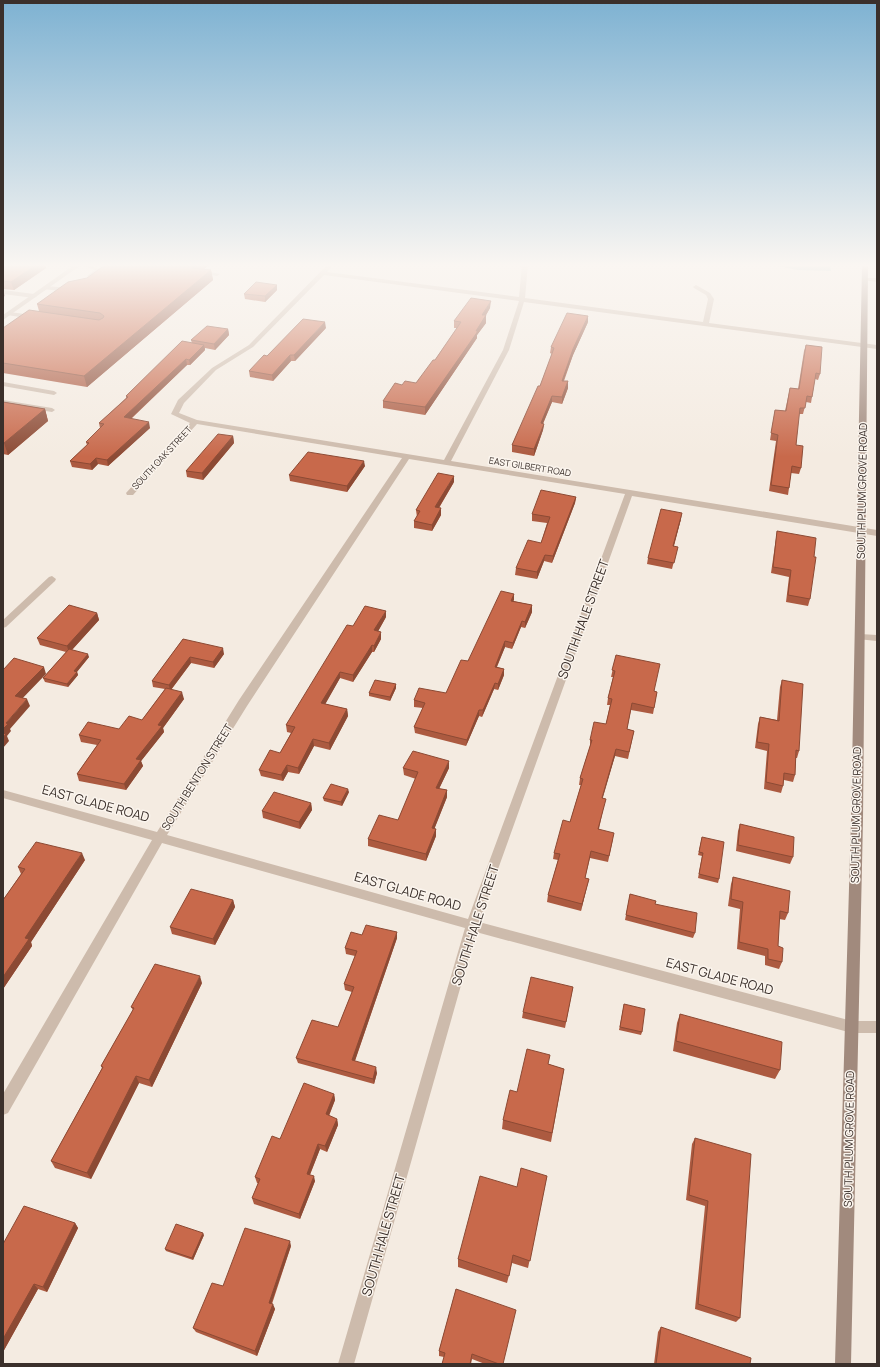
<svg xmlns="http://www.w3.org/2000/svg" width="880" height="1367" font-family="Manrope,sans-serif">
  <style>
    .water { fill: #7fb0b2 }
    .lines { fill: none; stroke-linecap: round; stroke-linejoin: round }
    .service { fill: #cdbbac; fill-rule: evenodd }
    .minor { fill: #cdbbac; fill-rule: evenodd }
    .secondary { fill: #a18a7d; fill-rule: evenodd }
    .wall { fill: #ac5a40 }
    .shaded-wall { fill: #8c4a34 }
    .building { fill: #c8694b; stroke: #8c4a34 }
    .labels { text-anchor: middle; stroke-width: 3; stroke-linejoin: round; paint-order: stroke }
    .far-street-label { font-size: 9px; fill: #3b302b; stroke: #fbf5ee }
    .street-label { font-size: 11px; fill: #3b302b; stroke: #fbf5ee }
    .near-street-label { font-size: 13px; fill: #3b302b; stroke: #fbf5ee }
  </style>
  <rect width="100%" height="100%" fill="#f4ebe1"/>
  <path class="water" d="M774,265H830L831,271L797,270Z"/>
  <g class="lines">
    <path class="service" d="M66,265H75L79,267L76,269Z
      M81,265H89L102,270L90,278L87,276L95,270Z
      M201,270L220,274L217,276L199,273V271Z
      M45,286L70,288L73,290L70,292L43,289V287Z
      M3,290L34,294L37,296L34,298L3,294Z
      M9,312L33,315L36,317L33,319L7,315V313Z
      M3,382L54,391L57,393L54,395L3,386Z
      M3,400L52,408L55,410L52,412L3,404Z"/>
    <path class="minor" d="M74,265H81L3,320V315Z
      M327,265H333L327,272L519,297L522,265H528L525,298L703,322L708,299L706,295L694,288L693,287L696,285L710,293L714,299L709,323L877,345V349L524,302L509,350L451,461L877,530V536L632,496L479,922L852,1021H877V1033H852L476,932L354,1364H338L465,928L162,843L8,1113L3,1115V1094L152,840L3,798V790L157,832L239,700L402,458L197,424L133,495H127L126,493L190,423L171,414L178,400L212,368L249,345ZM324,275L519,301L503,350L444,460L197,420L179,413L184,403L216,370L253,347ZM409,459L625,494L468,919L167,835L247,706Z
      M863,278H877V282L863,280Z
      M52,576L56,579L55,581L6,627L3,628V620L49,577Z
      M860,634L877,635V641L857,639L855,637L857,635Z"/>
    <path class="secondary" d="M862,265H868L863,820L851,1364H835L851,820Z"/>
  </g>
  <path class="wall" d="M3,265H45L46,268L14,290L3,289Z
    M105,265H209L204,269L211,270L213,280L87,387L3,373V328L39,311L37,304L87,278Z
    M277,285V290L265,302L245,299L244,294Z
    M490,308L486,315V323L477,335V338L425,415L383,408V401L402,385L416,383L435,360L457,328H454V321Z
    M588,322L573,355L564,381L568,388L562,404L552,402L543,424H544L543,430L534,456L512,452V445L540,386L552,354L550,353L551,347Z
    M326,328L295,361H291L273,381L250,377L249,371L267,356Z
    M228,329L229,335L215,350L205,348V350L190,365H187L131,419L150,428L108,466L98,464L92,470L72,467L70,461L87,445L86,442L100,428L99,423L126,398V396L192,343L191,340Z
    M806,345L820,374L818,380L815,379L811,403L806,402L803,414H799L796,445L801,468L799,474L791,473L789,488L788,495L769,491L776,441L770,440L775,410L785,411L790,388L798,389L804,351Z
    M3,402L45,409L48,421L8,455L3,454Z
    M233,436L234,443L203,480L187,477L186,471Z
    M365,466L347,492L290,481L289,475Z
    M454,482L439,508L441,515L432,531L414,528V521L417,517L416,510Z
    M576,497L575,503L552,563L544,561L537,579L515,575L516,568L541,543L547,523L532,521V514Z
    M681,519L674,546L676,553L672,569L647,564L648,558Z
    M777,531L810,599L808,606L786,602L789,577L771,573Z
    M514,594L513,601L532,605V612L525,628L521,627L512,649L505,647L497,667L504,669V675L498,690L494,689L482,717L479,716L466,746L415,733L414,727L423,708L414,707V700L446,693Z
    M97,613L99,620L72,650L89,657L77,672L78,675L68,687L45,682L43,678L66,652L40,645L37,638Z
    M386,617L378,631L381,639L374,652H372L353,682L340,678L325,704L347,709L348,716L330,750L314,746L299,774L288,772L283,781L261,776L259,770L280,753L291,733L287,732L286,725L353,626Z
    M183,639L224,654L214,668L191,663L171,690L184,699L163,728L164,732L141,761L143,766L126,790L79,781L77,774L97,745L81,742L79,735L119,729L142,720L165,689L153,687L152,681Z
    M616,655L654,691L657,692L653,714L631,710L627,729L634,731L628,759L615,756L602,798L604,805L599,829L613,839L608,862L590,858L585,878L589,879L581,911L547,902L548,895L558,860L553,859L554,853L570,822L581,785H579L580,778L590,746V740L606,724L610,705H607L608,698L613,677H611Z
    M782,680L799,751L797,758H796L795,775L793,782L784,780L783,786L781,793L764,789L767,751L755,748L758,724L760,717L777,720L780,687Z
    M396,684V688L390,701L369,696V693Z
    M403,768H449L439,789L447,790V797L434,829H436V836L426,861L368,846V839L398,820L416,779L404,775Z
    M349,792L342,806L324,801L323,798Z
    M311,803L312,810L300,829L263,818L262,811Z
    M740,824L793,857L790,864L736,851L738,831Z
    M702,837L719,879L718,883L698,878L702,856L698,855Z
    M85,860L31,942L32,946L3,989V900L21,874L18,867Z
    M733,877L788,913L785,920L779,919L778,946L782,962L779,969L765,965V956L737,949L740,909L728,906L731,884Z
    M630,894L655,904L695,933L693,938L625,920Z
    M233,900L235,907L215,945L172,934L170,927Z
    M362,935L397,938L355,1061L377,1073L374,1084L298,1063L296,1058L338,1027L352,992L345,990L344,984L355,956L346,954L345,948Z
    M202,983L152,1087L139,1083L91,1179L55,1168L51,1161L102,1068L101,1066L133,1010L131,1007Z
    M573,987L565,1028L522,1018L523,1012Z
    M624,1004L642,1032L641,1035L619,1030Z
    M680,1014L780,1070L775,1079L673,1051L677,1023Z
    M548,1064L564,1069L551,1142L502,1129L503,1120Z
    M334,1094L335,1100L329,1116L337,1119L338,1125L327,1152L320,1149L310,1175L315,1181L300,1219L254,1204L252,1198L258,1183H257L255,1177L280,1139Z
    M695,1138L740,1318L736,1322L695,1309L705,1206L686,1200L692,1144Z
    M547,1176L528,1268L512,1263L507,1283L458,1267V1259L517,1187Z
    M75,1223L78,1228L47,1292L38,1289L3,1352V1244Z
    M204,1235L193,1260L166,1251L165,1249Z
    M291,1246L272,1304L275,1309L257,1356L196,1332L193,1328L223,1286Z
    M456,1289L504,1364H485L472,1359L471,1364H442L444,1357L439,1356V1351Z
    M661,1327L750,1364H654L658,1332Z"/>
  <path class="shaded-wall" d="M36,265H45L46,268L14,290L11,282Z
    M195,265H196L198,275L192,268Z
    M204,265H209L204,269Z
    M211,270L213,280L87,387L84,376Z
    M277,285V290L265,302V296Z
    M3,289L5,296L3,297Z
    M491,301L490,308L482,322V315Z
    M486,315V323L477,335V338L425,415V407Z
    M588,316V322L573,355L561,387L562,381L573,349Z
    M325,322L326,328L295,361L294,355Z
    M228,329L229,335L215,350L214,344Z
    M204,345L205,350L190,365L189,360Z
    M290,355L291,361L273,381L272,375Z
    M186,359L187,365L126,423L124,417Z
    M568,381V388L562,404V397Z
    M552,396V402L540,430L541,423Z
    M45,409L48,421L8,455L4,443Z
    M149,422L150,428L108,466L107,460Z
    M544,424L543,430L534,456V449Z
    M233,436L234,443L203,480L202,473Z
    M96,458L98,464L92,470L90,464Z
    M364,461L365,466L347,492V486Z
    M454,476V482L435,514V507Z
    M576,497L575,503L552,563L553,556Z
    M441,508V515L432,531V525Z
    M682,513L681,519L672,552L673,546Z
    M545,555L544,561L537,579V572Z
    M514,594V600L511,607V601Z
    M532,605V612L525,628V622Z
    M386,611V617L375,637L374,630Z
    M97,613L99,620L69,653L67,646Z
    M522,621L521,627L512,649L513,643Z
    M381,632V639L374,652V646Z
    M505,641V647L494,673L495,667Z
    M372,645V652L353,682V675Z
    M223,648L224,654L214,668L213,662Z
    M88,654L89,657L75,674L74,671Z
    M190,657L191,663L170,691L169,685Z
    M44,667L46,674L18,703L15,696Z
    M504,669V675L498,690V684Z
    M77,672L78,675L68,687L67,684Z
    M340,672V678L322,710L321,703Z
    M495,683L494,689L482,717L483,710Z
    M396,684V688L390,701V697Z
    M182,692L184,699L163,728L164,732L141,761L143,766L126,790L124,784L136,759L158,725Z
    M27,699L30,706L10,729L11,731L7,736L9,741L3,748V729L6,723Z
    M347,709L348,716L330,750L329,743Z
    M479,710V716L466,746L467,740Z
    M313,739L314,746L299,774L298,768Z
    M616,749L615,756L601,804L602,798Z
    M449,761V768L436,795V788Z
    M287,765L288,772L283,781L281,775Z
    M348,789L349,792L342,806L341,802Z
    M447,790V797L432,835V828Z
    M311,803L312,810L300,829L299,822Z
    M436,829V836L426,861V854Z
    M82,853L85,860L31,942L32,946L3,989V977L25,938Z
    M589,879L587,886L581,911L582,904Z
    M233,900L235,907L215,945L213,939Z
    M397,932V938L353,1066L352,1060Z
    M200,976L202,983L152,1087L149,1080Z
    M376,1067L377,1073L374,1084L373,1079Z
    M136,1076L139,1083L91,1179L87,1173Z
    M334,1094L335,1100L327,1120L326,1114Z
    M337,1119L338,1125L327,1152L325,1146Z
    M318,1144L320,1149L308,1179L307,1174Z
    M314,1176L315,1181L300,1219L299,1214Z
    M75,1223L78,1228L47,1292L43,1287Z
    M203,1233L204,1235L193,1260L192,1258Z
    M290,1241L291,1246L270,1307L269,1303Z
    M34,1284L38,1289L3,1352V1339Z
    M273,1304L275,1309L257,1356L255,1351Z"/>
  <path class="building" d="M3,265H36L11,282L3,281Z
    M105,265H195L192,268L211,270L84,376L3,363V328L29,310L99,320L103,318L104,316L100,313L37,304L68,282L87,278Z
    M256,282L277,285L265,296L244,294Z
    M471,298L491,301L482,315H486L476,331H478L425,407L383,401L395,383L402,385L405,381L416,383L433,360H435L461,322L454,321Z
    M567,313L588,316L573,349L562,381H568L562,397L552,396L541,423L544,424L534,449L512,445L538,386H540L554,348L551,347Z
    M303,319L325,322L294,355H290L272,375L249,371L264,355L267,356Z
    M207,326L228,329L214,344L191,340Z
    M182,341L204,345L189,360L186,359L124,417L149,422L107,460L96,458L90,464L70,461L89,443L86,442L104,424L99,423L128,397L126,396Z
    M806,345L822,347L820,374L816,373L812,397L807,396L805,408H800L796,445L803,446L801,468L792,466L789,488L771,485L778,435L771,433L775,410L786,411L790,388L799,389Z
    M3,402L45,409L4,443H3Z
    M218,434L233,436L202,473L186,471Z
    M308,452L364,461L347,486L289,475Z
    M438,473L454,476L435,507L441,508L432,525L414,521L420,511L416,510Z
    M541,490L576,497L553,556L545,555L537,572L516,568L528,540L541,543L550,517L532,514Z
    M661,509L682,513L673,546L678,547L674,563L648,558Z
    M777,531L816,538L814,557H816L810,599L788,595L791,570L773,567Z
    M501,591L514,594L511,601L532,605L525,622L522,621L513,643L505,641L495,667L504,669L498,684L495,683L483,710H479L467,740L414,727L425,703L414,700L419,688L446,693L461,660L468,661Z
    M69,605L97,613L67,646L37,638Z
    M365,606L386,611L374,630L381,632L374,646L372,645L353,675L340,672L321,703L347,709L329,743L313,739L298,768L287,765L281,775L259,770L270,750L280,753L295,727L286,725L347,625L353,626Z
    M183,639L223,648L213,662L190,657L169,685L152,681Z
    M69,649L88,654L74,671L77,672L67,684L43,678Z
    M616,655L660,664L654,691L657,692L654,708L632,703L627,729L634,731L629,752L616,749L602,798L606,799L598,829L614,833L609,856L591,851L585,878L589,879L582,904L548,895L560,854L554,853L563,820L570,822L583,779L580,778L592,740H590L594,722L606,724L612,699L608,698L615,671L612,670Z
    M14,658L44,667L15,696L27,699L6,723L8,724L3,729V670Z
    M375,680L396,684L390,697L369,693Z
    M782,680L803,684L799,751L796,750L795,775L784,773L783,786L766,782L769,744L757,742L760,717L779,721Z
    M166,688L182,692L158,725L162,726L136,759L141,760L124,784L77,774L101,740L79,735L88,722L119,729L129,716L142,720Z
    M3,733L6,734L3,738Z
    M413,751L449,761L436,788L447,790L432,828L436,829L426,854L368,839L379,815L398,820L418,772L403,768Z
    M331,784L348,789L341,802L323,798Z
    M274,792L311,803L299,822L262,811Z
    M740,824L794,837L793,857L738,845Z
    M702,837L724,842L719,879L699,874L703,853L699,852Z
    M36,842L82,853L25,938L29,939L3,977V900L25,869L18,867Z
    M733,877L790,891L788,913L780,911L778,946L783,948L782,962L768,959V949L739,942L743,902L731,899Z
    M191,889L233,900L213,939L170,927Z
    M630,894L656,901L655,904L697,913L695,933L626,915Z
    M366,925L397,932L352,1060L376,1067L373,1079L296,1058L312,1020L338,1027L354,987L344,984L357,951L345,948L351,932L362,935Z
    M155,964L200,976L149,1080L136,1076L87,1173L51,1161L103,1067L101,1066L134,1008L131,1007Z
    M531,977L573,987L566,1022L523,1012Z
    M624,1004L645,1009L642,1032L620,1027Z
    M680,1014L782,1042L780,1070L676,1041Z
    M527,1049L550,1055L548,1064L564,1069L552,1133L503,1120L510,1090L517,1092Z
    M304,1083L334,1094L326,1114L337,1119L325,1146L318,1144L307,1174L314,1176L299,1214L252,1198L260,1179L255,1177L272,1136L280,1139Z
    M695,1138L751,1154L740,1318L698,1304L708,1201L689,1195Z
    M521,1168L547,1176L530,1261L513,1255L509,1276L458,1259L480,1176L517,1187Z
    M24,1206L75,1223L43,1287L34,1284L3,1339V1244Z
    M176,1224L203,1233L192,1258L165,1249Z
    M245,1228L290,1241L269,1303L273,1304L255,1351L193,1328L212,1283L223,1286Z
    M456,1289L516,1310L503,1364H499L472,1354L470,1364H442L445,1353L439,1351Z
    M661,1327L751,1358L750,1364H656Z"/>
  <linearGradient id="sky" x2="0" y2="1"><stop stop-color="#7eb2d2"/><stop offset="0.58" stop-color="#faf6f2"/><stop offset="1" stop-color="#faf6f2" stop-opacity="0"/></linearGradient>
  <rect width="880" height="457" fill="url(#sky)"/>
  <g class="labels">
    <g class="far-street-label">
      <text transform="translate(162 458) rotate(-47)" y="3">SOUTH OAK STREET</text>
      <text transform="translate(530 467) rotate(9)" y="3">EAST GILBERT ROAD</text>
    </g>
    <g class="street-label">
      <text transform="translate(862 491) rotate(-89)" y="4">SOUTH PLUM GROVE ROAD</text>
      <text transform="translate(197 777) rotate(-58)" y="4">SOUTH BENTON STREET</text>
      <text transform="translate(856 815) rotate(-89)" y="4">SOUTH PLUM GROVE ROAD</text>
      <text transform="translate(849 1139) rotate(-89)" y="4">SOUTH PLUM GROVE ROAD</text>
    </g>
    <g class="near-street-label">
      <text transform="translate(583 619) rotate(-70)" y="5">SOUTH HALE STREET</text>
      <text transform="translate(96 803) rotate(15)" y="5">EAST GLADE ROAD</text>
      <text transform="translate(408 891) rotate(16)" y="5">EAST GLADE ROAD</text>
      <text transform="translate(475 925) rotate(-72)" y="5">SOUTH HALE STREET</text>
      <text transform="translate(720 976) rotate(15)" y="5">EAST GLADE ROAD</text>
      <text transform="translate(383 1235) rotate(-74)" y="5">SOUTH HALE STREET</text>
    </g>
  </g>
  <rect width="880" height="1367" fill="none" stroke="#3b302b" stroke-width="8"/>
</svg>
